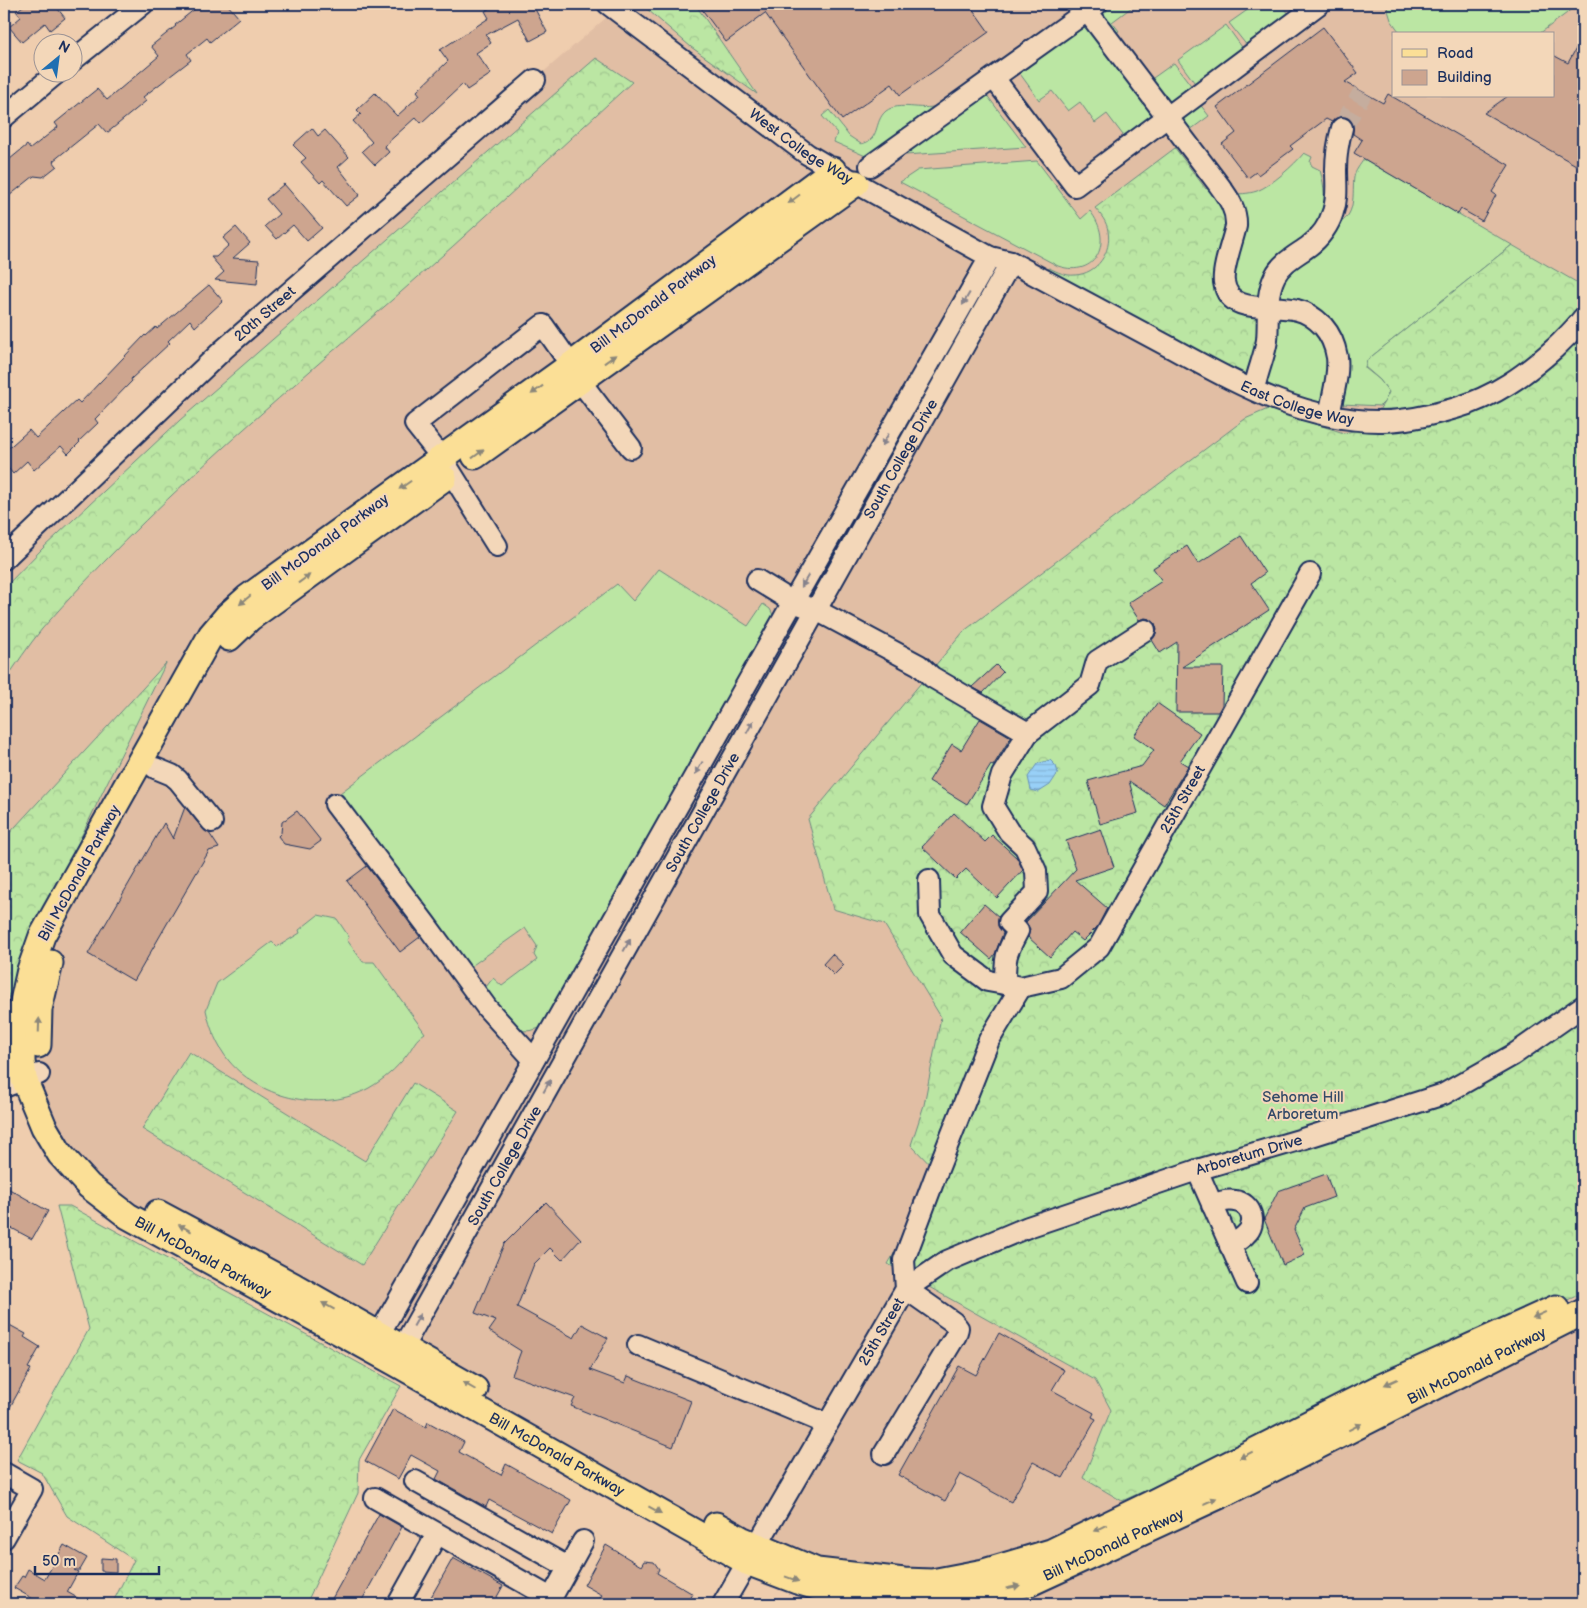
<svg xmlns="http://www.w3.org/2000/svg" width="1587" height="1608" font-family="'Balsamiq Sans',sans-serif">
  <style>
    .built { fill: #e1bea4; fill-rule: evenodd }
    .grass { fill: #bbe6a3; stroke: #6b8a80 }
    .forest { fill: url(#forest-crowns); stroke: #6b8a80 }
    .water { fill: url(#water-rules); stroke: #6690ba }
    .building { fill: #cda58f; stroke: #1b2f5e }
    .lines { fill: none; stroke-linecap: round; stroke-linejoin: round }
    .minor-tunnel { stroke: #c5ad9e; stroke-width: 20; stroke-dasharray: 20 10; stroke-linecap: butt }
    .minor-casing { stroke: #1b2f5e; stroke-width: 24 }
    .major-casing { stroke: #1b2f5e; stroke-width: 29 }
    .minor { stroke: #f3d7b9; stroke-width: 20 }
    .major { stroke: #fbdf96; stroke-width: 25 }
    .oneway { fill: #8b877a }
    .oneway2 { fill: #87838c }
    .labels { text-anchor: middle; stroke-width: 4; stroke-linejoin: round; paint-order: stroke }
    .street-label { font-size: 15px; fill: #1b2f5e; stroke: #f3d7b9 }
    .park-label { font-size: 15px; fill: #334a68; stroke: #f3d7b9 }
  </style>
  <defs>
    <pattern id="forest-crowns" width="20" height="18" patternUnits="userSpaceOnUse" patternTransform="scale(1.25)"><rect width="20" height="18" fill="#bbe6a3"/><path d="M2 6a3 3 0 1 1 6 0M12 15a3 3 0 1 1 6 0" fill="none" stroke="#a0c68f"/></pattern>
    <pattern id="water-rules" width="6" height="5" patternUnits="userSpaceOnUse" patternTransform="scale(1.25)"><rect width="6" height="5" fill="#98d0f7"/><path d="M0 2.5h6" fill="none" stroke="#82b3d6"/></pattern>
  </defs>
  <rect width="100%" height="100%" fill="#efcdae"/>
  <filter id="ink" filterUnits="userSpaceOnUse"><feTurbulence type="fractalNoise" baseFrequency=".02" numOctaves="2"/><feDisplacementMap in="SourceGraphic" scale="10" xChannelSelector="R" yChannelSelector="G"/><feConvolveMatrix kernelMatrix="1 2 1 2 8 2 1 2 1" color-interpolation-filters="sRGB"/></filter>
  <g filter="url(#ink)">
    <path class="built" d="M608,4H1583V339L888,1264L1224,1452L966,1590L752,1555L132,1213L64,1151L32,1081L48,943L4,890V571L224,349L615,10ZM1393,34H1553V96H1393Z
      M1583,1324V1604H943Z"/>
    <path class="grass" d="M1112,4H1136L1112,22L1119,31L1111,36L1101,15L1105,9Z
      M1256,4H1281L1290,15L1248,47L1229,23Z
      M1386,4H1576L1567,13L1539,34H1401L1391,20Z
      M1085,24L1160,113L1126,139L1107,114L1095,123L1080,102L1068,111L1052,91L1039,100L1018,71L1024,67L1026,69L1032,64L1031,62Z
      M1226,25L1244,50L1197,86L1178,60Z
      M1174,63L1193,88L1166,109L1146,83Z
      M986,94L1026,147L905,155V152Z
      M1199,103L1209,116L1186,133L1176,120Z
      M937,106L870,158L834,142L837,133L822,116L829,110L849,136L861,144C881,140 873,122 886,111C899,101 921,111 937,106Z
      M1304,153L1312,157L1310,162L1312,166L1320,170C1325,189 1326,198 1320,217L1264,300L1234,295L1229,194C1239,194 1248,194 1257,191C1272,185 1294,165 1304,153Z
      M1364,159L1512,245L1367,360L1365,368L1380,380L1389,392L1385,401L1380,406L1342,404L1339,402V344L1278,304L1277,282L1337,224C1357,216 1352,194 1354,177C1355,171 1360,165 1364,159Z
      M1037,161L1081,219L1090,211C1114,241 1097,279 1058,266L900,182L918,170Z
      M1297,313L1331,348L1323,405L1289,396L1263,384L1271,314Z
      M659,569L748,626L763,604L770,609L773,615L545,1025C537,1030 526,1033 517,1029C510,1025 492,999 486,991V987L493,978L502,986L537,960L534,955L537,946L525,928L470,967L340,793L617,584L633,601Z
      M318,915L337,919L349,937L347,940L363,962H374L425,1033C414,1040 414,1046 406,1056C396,1069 383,1080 369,1088C324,1113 262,1100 229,1061C217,1046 210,1028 206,1010L217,983L272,942L277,947L300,933L299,930Z"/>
    <path class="forest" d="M641,4H695L757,94L691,47Z
      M596,58L632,82C552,155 474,229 392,300C271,405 148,508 42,629C28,646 16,665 4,682V588L43,548L180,420Z
      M1175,148L1206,189L1212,184L1229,206L1220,278L1261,311L1263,340L1247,377L1048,270L1049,268C1058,272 1065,276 1075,275C1097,274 1112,252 1108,231C1107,222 1101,215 1095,208Z
      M1512,245L1583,286V1293L1122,1501L1083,1478L1111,1410L1095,1380L888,1264L940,1175L911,1145L924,1105L941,1017L884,924L833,909L808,819L964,631L1245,419L1268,409L1344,433L1367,428C1374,416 1384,405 1389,392L1380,380L1365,367L1367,360Z
      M166,663L106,785L32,939L4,1008V839Z
      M189,1052L365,1161L413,1083L458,1111L362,1265L142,1129Z
      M57,1206H70L401,1386L359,1460L358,1493L308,1600L304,1604H112L134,1560L67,1516L42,1473L17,1460L89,1329Z"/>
    <path class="water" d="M1050,760L1056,766L1058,773L1050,785L1039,792L1031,790L1028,777L1037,764Z"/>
    <path class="building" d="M26,4H54L65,18L50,30L45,23L22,42L9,27L21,17L16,11Z
      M201,4H227L239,18L210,42L207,38L187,54L191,60L143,97L146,101L107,133L99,124L53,161L57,166L43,177L34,176L4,200V164L27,145L30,149L58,127L55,123L97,89L107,100L159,56L151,46L176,26L175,25Z
      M498,4H544L535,9L547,32L530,41L518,18L486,35L491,43L476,53L491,74L467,90L463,84L421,123L416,117L384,146L389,152L375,165L362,151L372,142L353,121L361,114L357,110L375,93L397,116L420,95L417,91L448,61L440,50L489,18L485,11Z
      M698,4H969L989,32L900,95L892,84L842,120L765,13L726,42Z
      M1323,27L1358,73L1345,82L1383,103L1388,94L1509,165L1492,192L1496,195L1482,221L1461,209L1458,214L1354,153L1362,140L1353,134V124L1350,119L1345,116L1338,117L1332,122L1326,119L1290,146L1293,149L1258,175L1256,172L1248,178L1222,144L1236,133L1217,107Z
      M1583,36V153L1576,165L1484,113L1508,96H1553V55L1568,63Z
      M312,128L318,136L325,130L349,157L338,167L360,195L346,206L323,180L320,183L301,162L306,158L293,145Z
      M284,184L322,228L307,241L293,225L277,239L265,226L279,214L266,199Z
      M236,227L250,243L233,258L259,260L257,284L215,280L224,272L211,257H216L229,245L223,238Z
      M209,285L223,301L195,327L190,320L168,341L170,343L131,379L132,381L95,419L98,423L79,441L80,442L68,454L61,446L34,470L27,461L13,474L4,463V452L29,430L36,438L77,400L80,403L145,335L146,336L156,327L157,329Z
      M1241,536L1265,573L1251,583L1269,610L1182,667H1223L1222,705L1218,712H1176L1177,642L1160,653L1152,640L1155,636L1157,630L1155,623L1150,619L1145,618L1139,620L1128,603L1162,581L1153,568L1187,546L1198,564Z
      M996,665L1003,672L983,693L972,687Z
      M1157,703L1200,733L1180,761L1188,766L1164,805L1129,781L1138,813L1100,824L1088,781L1142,766L1154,750L1134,736Z
      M980,719L1011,737L993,766L991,765L967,804L929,781L952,744L961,750Z
      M185,807L203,829L209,833L219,848L209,851L134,981L88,954L164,823L173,839Z
      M297,811L321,841L310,849L284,844L278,836L281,833L282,822Z
      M954,813L985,842L992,835L1017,858L1023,870L997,898L966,869L956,879L922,847Z
      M1101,829L1114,867L1075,880L1107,908L1098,926L1083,941L1072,932L1050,957L1028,937L1030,929L1026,922L1076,869L1066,841Z
      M367,866L420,937L400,952L347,881Z
      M984,904L999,917L998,926L1003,933L995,954L991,959L960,932Z
      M832,954L844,965L834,975L823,964Z
      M1326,1174L1334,1197L1305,1208L1294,1230L1305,1255L1283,1265L1264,1219L1278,1191Z
      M4,1186L48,1211L32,1239L4,1224Z
      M546,1202L581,1239L562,1260L550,1248L534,1264L517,1307L574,1338L582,1324L608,1338L590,1370L625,1383L628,1376L691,1401L673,1447L571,1406L575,1398L512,1375L521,1351L489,1331L496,1321L475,1313L504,1244Z
      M4,1322L26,1334L24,1337L40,1347L28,1368L31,1369L4,1418Z
      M999,1333L1064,1370L1052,1390L1094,1413L1092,1417L1096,1419L1063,1478L1033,1462L1011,1502L960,1474L945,1501L898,1475L959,1366L976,1375Z
      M393,1409L426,1427L428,1422L464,1442L459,1452L501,1475L506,1464L571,1500L552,1534L489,1500L486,1507L436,1479L440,1471L411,1455L398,1479L365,1461Z
      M379,1514L402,1527L360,1604H329Z
      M64,1545L87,1558L80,1570H74L78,1572L67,1592L88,1604H42L14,1588L22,1576L24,1577L28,1569L45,1579Z
      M606,1545L641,1566L644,1561L654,1562L659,1569L657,1573L693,1594L687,1604H597L602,1595L584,1585Z
      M101,1558L116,1559V1572L101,1571Z
      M453,1558L503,1586L493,1604H427Z"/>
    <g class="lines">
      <path class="minor-tunnel" d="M1342,128L1363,92"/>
      <g class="minor-casing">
        <g id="minor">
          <path id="s1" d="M608,4L807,154L856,183L990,257L1011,262C1062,289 1113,317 1164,344C1233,381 1301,422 1382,421C1407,421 1432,415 1456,408C1494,397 1525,375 1555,348C1565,338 1575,329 1583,318"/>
          <path d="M1087,11L1216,181C1226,195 1237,207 1236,226C1233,240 1222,269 1224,282C1229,317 1274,303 1297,310C1307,312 1315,318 1323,326C1330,334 1335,345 1337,357C1339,373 1334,390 1331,406"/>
          <path d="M72,61L143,4"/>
          <path d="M994,78L1075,186L1319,4"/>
          <path d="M4,117L58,72"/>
          <path d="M870,166L1097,4"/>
          <path d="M580,381L631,448"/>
          <path d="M1256,381C1259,368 1265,354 1267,340C1269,319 1265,296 1275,276C1282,262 1297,255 1309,246C1320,238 1329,225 1333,212C1338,198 1336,185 1336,170C1336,156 1338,142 1342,128"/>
          <path d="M497,546L442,458L415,424L543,325L571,365"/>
          <path id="s2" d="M4,559L224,349L535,80"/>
          <path d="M757,580L793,602L816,610L919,665L932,677L1028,733L1090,685L1097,661L1145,630"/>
          <path d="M155,768L172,775L178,780L212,822"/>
          <path d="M335,804L425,923L487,1008L534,1060"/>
          <path id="s3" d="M929,880L930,915L953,955L988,981L1021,987L1061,978L1099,947L1310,574"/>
          <path d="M1005,984C1005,957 1005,955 1018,931L1009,922L1037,892L1036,871L1025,847L1009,832L993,806L1002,775L1028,733"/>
          <path d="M4,1087L39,1074"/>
          <path d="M1197,1170L1247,1283"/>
          <path d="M1212,1205C1219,1202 1227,1199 1235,1201C1251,1203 1258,1223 1246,1234C1242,1239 1235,1242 1230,1246"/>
          <path id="s4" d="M906,1289L947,1261L1028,1227L1197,1170L1299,1140L1444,1094L1513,1055L1583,1006"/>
          <path d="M638,1345L827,1424"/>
          <path d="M372,1347L793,602L990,257"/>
          <path id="s5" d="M395,1361L1011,262"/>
          <path d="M884,1454L956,1335L958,1328L953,1322L906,1289"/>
          <path d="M4,1473L32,1489L4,1538"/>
          <path d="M415,1481L568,1567"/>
          <path d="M375,1498L551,1598"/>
          <path d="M398,1604L437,1534"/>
          <path d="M548,1604L583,1541"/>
          <path id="s6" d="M723,1604L906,1289L904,1260L935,1177L989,1040L1021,987"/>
        </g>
      </g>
      <g class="major-casing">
        <g id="major">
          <path id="s7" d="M833,170L571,365L247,598L228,615L211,635L42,936L30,970L22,1006V1061L24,1079L44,1127L60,1154L89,1186L128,1216L394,1362L747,1562L797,1581L823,1589L888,1597L971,1596L1028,1584L1221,1495L1583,1312"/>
          <path d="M475,456L856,183"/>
          <path d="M229,638L250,618L444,478"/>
          <path d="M38,1045L39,1009L50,963"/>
          <path d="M158,1213L294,1286L475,1389"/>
          <path d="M716,1525L741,1539L817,1571L904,1581L932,1582L984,1572L1051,1552L1150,1504L1377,1389L1556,1308"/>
        </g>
      </g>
      <use href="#minor" class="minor"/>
      <use href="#major" class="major"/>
    </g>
    <defs><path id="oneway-solid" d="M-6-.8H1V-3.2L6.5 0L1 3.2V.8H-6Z" transform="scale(1.25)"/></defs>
    <g class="oneway">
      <use href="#oneway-solid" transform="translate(794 199) rotate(143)"/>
      <use href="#oneway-solid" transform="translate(610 359) rotate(-36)"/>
      <use href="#oneway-solid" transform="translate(537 390) rotate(144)"/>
      <use href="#oneway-solid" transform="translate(478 454) rotate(-36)"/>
      <use href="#oneway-solid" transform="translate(405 485) rotate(145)"/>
      <use href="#oneway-solid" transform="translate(304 579) rotate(-36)"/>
      <use href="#oneway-solid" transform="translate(245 600) rotate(140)"/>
      <use href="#oneway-solid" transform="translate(39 1025) rotate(-88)"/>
      <use href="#oneway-solid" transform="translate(185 1228) rotate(-152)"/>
      <use href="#oneway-solid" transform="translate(328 1306) rotate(-151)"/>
      <use href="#oneway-solid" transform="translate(1539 1315) rotate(156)"/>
      <use href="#oneway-solid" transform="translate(1391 1382) rotate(156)"/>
      <use href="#oneway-solid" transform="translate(469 1386) rotate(-150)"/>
      <use href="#oneway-solid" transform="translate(1355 1427) rotate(-27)"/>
      <use href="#oneway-solid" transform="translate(1246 1455) rotate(153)"/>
      <use href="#oneway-solid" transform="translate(1210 1501) rotate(-25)"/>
      <use href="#oneway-solid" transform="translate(655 1510) rotate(29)"/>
      <use href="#oneway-solid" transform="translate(1100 1528) rotate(154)"/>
      <use href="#oneway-solid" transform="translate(792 1579) rotate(20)"/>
      <use href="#oneway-solid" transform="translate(1013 1587) rotate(-12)"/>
    </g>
    <g class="oneway2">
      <use href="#oneway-solid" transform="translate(966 299) rotate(120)"/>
      <use href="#oneway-solid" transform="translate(885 440) rotate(120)"/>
      <use href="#oneway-solid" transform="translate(805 581) rotate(120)"/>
      <use href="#oneway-solid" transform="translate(750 727) rotate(-61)"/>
      <use href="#oneway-solid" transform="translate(699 768) rotate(119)"/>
      <use href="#oneway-solid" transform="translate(627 945) rotate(-61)"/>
      <use href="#oneway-solid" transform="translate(547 1086) rotate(-61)"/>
      <use href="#oneway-solid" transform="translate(417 1320) rotate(-61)"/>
    </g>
  </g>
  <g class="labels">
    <g class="street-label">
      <text dy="5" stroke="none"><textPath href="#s1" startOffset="240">West College Way</textPath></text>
      <text transform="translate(653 304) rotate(-37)" y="5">Bill McDonald Parkway</text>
      <text dy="5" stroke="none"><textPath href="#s2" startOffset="358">20th Street</textPath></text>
      <text dy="5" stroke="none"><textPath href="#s1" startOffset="801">East College Way</textPath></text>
      <text dy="5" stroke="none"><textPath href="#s5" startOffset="1034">South College Drive</textPath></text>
      <text transform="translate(325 542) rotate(-36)" y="5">Bill McDonald Parkway</text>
      <text dy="5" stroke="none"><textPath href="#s3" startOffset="418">25th Street</textPath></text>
      <text dy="5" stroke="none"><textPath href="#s5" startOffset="629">South College Drive</textPath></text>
      <text transform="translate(79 873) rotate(-61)" y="5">Bill McDonald Parkway</text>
      <text dy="5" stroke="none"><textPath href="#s4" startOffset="370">Arboretum Drive</textPath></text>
      <text dy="5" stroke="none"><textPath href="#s5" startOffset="224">South College Drive</textPath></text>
      <text dy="5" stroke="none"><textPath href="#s7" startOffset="1530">Bill McDonald Parkway</textPath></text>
      <text dy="5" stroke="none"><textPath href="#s6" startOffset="315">25th Street</textPath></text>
      <text dy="5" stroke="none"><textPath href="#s7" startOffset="2940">Bill McDonald Parkway</textPath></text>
      <text dy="5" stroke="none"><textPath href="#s7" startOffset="1935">Bill McDonald Parkway</textPath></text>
      <text dy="5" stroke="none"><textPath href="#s7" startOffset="2535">Bill McDonald Parkway</textPath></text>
    </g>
    <g class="park-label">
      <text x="1303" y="1102">Sehome Hill<tspan x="1303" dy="17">Arboretum</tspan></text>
    </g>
  </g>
  <rect width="1587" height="1608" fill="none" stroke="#f3d7b9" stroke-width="20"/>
  <rect x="10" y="10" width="1567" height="1588" fill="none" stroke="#1b2f5e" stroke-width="2" filter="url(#ink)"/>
  <rect x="1392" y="32" width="162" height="65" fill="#f3d7b9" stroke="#9d9495"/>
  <rect x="1402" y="49" width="25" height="8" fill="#fbdf96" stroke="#9d9495"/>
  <text x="1437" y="58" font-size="15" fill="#1b2f5e">Road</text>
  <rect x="1402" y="70" width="25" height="15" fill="#cda58f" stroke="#9d9495"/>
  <text x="1437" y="82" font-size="15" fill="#1b2f5e">Building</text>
  <g transform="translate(58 58) rotate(29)"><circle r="24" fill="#f3d7b9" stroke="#9d9495"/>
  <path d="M0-4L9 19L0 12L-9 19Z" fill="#1f6fb2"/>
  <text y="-8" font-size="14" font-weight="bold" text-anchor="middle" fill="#1b2f5e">N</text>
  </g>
  <path d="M35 1566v8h124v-8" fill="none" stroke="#1b2f5e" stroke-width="2.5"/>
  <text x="42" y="1566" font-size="15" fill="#1b2f5e" stroke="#f3d7b9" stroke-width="4" paint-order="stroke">50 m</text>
</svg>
